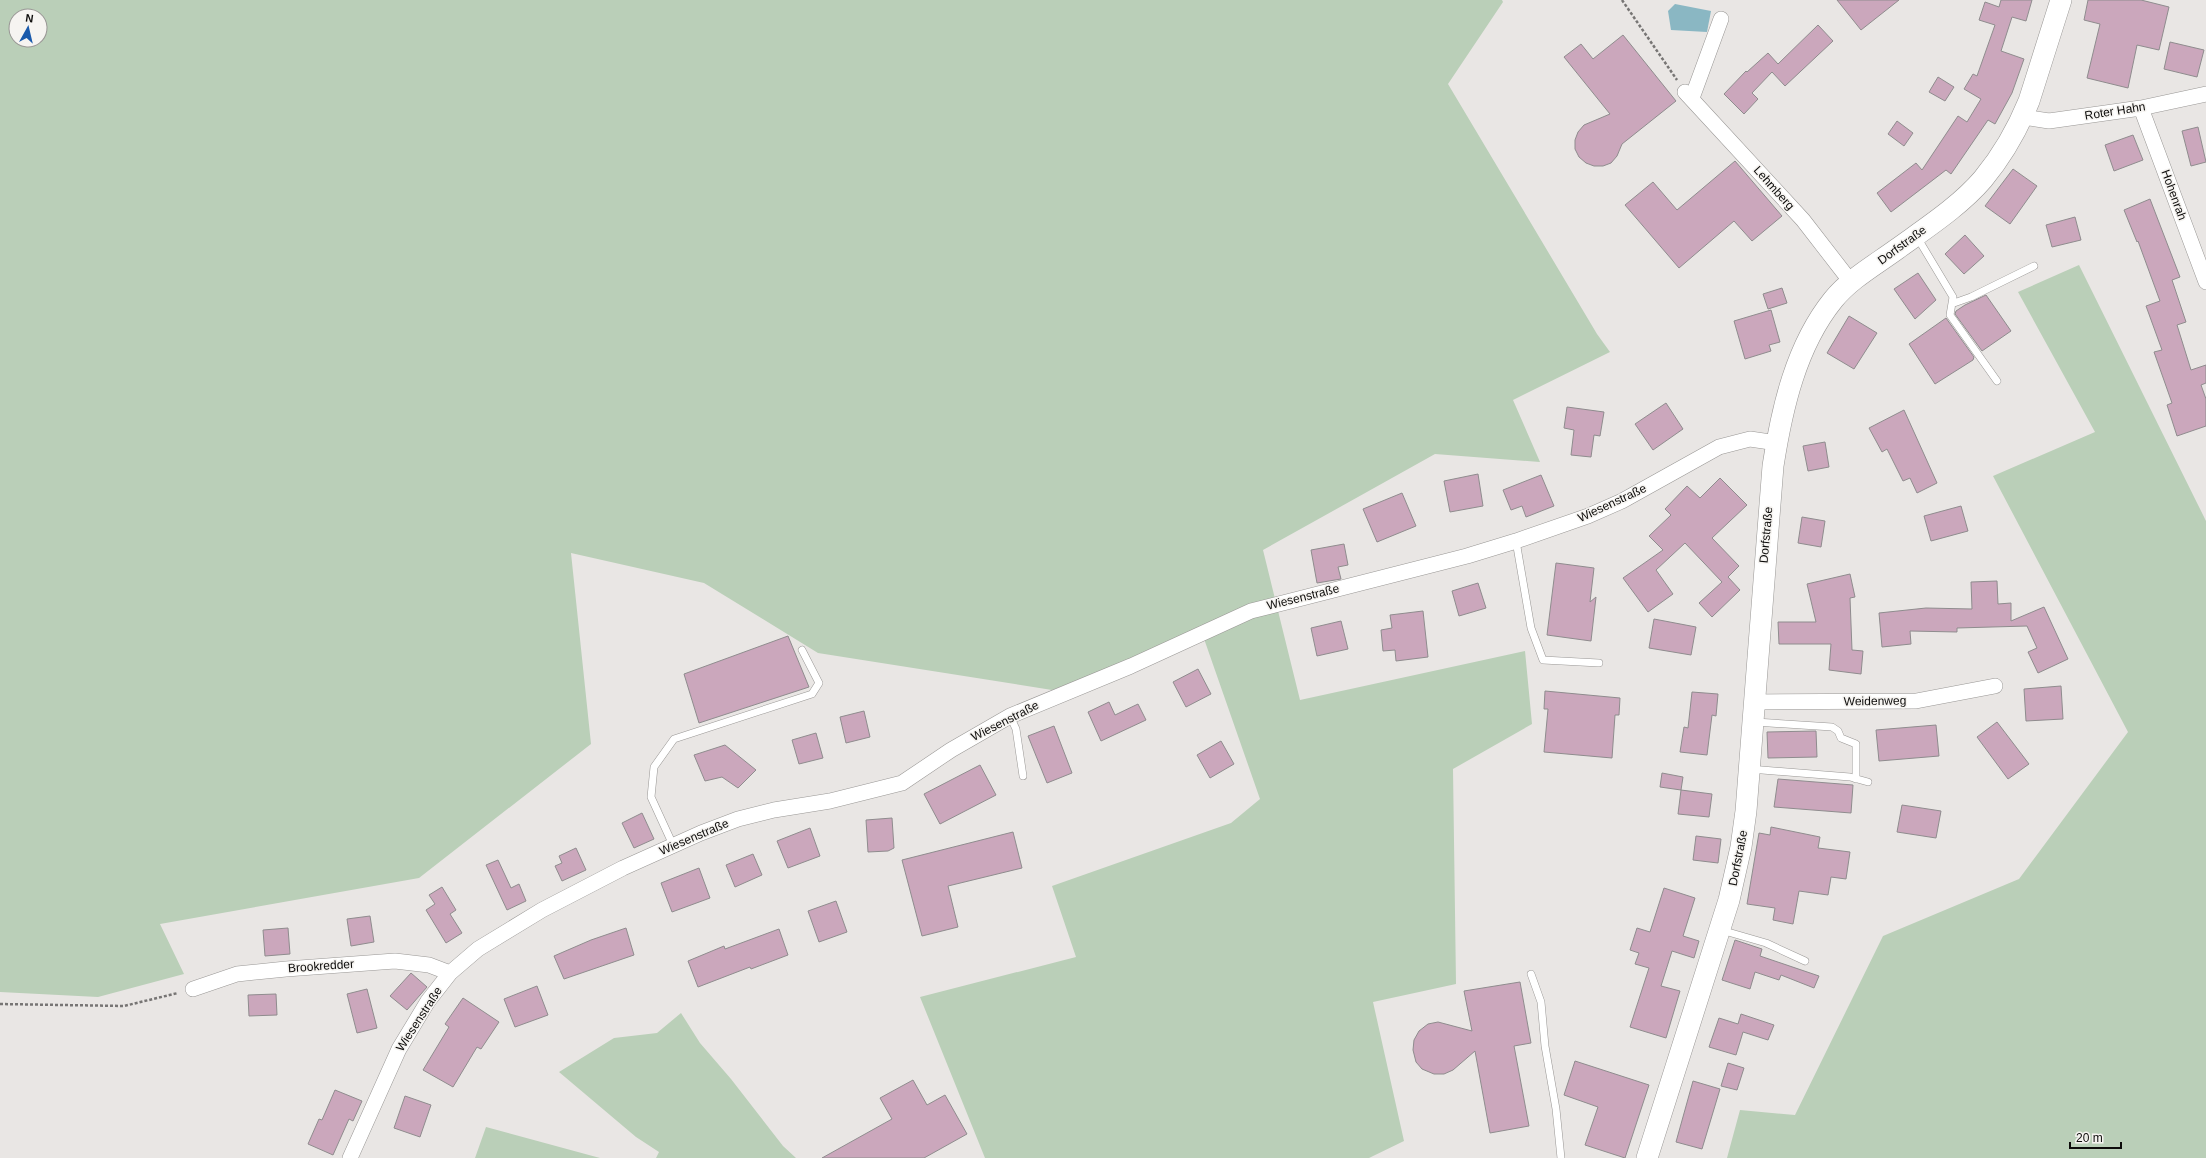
<svg xmlns="http://www.w3.org/2000/svg" width="2206" height="1158" font-family="Helvetica,sans-serif">
  <style>
    .green { fill: #bacfb8; fill-rule: evenodd }
    .water { fill: #8ab7c3 }
    .building { fill: #cba7bc; stroke: #8f8c8e }
    .lines { fill: none; stroke-linecap: round; stroke-linejoin: round }
    .lane-casing { stroke: #999795; stroke-width: 8 }
    .street-casing { stroke: #999795; stroke-width: 16 }
    .secondary-casing { stroke: #999795; stroke-width: 22 }
    .path { stroke: #777574; stroke-width: 2.5; stroke-dasharray: 3 2; stroke-linecap: butt }
    .lane { stroke: #fff; stroke-width: 7 }
    .street { stroke: #fff; stroke-width: 15 }
    .secondary { stroke: #fff; stroke-width: 21 }
    .labels { text-anchor: middle; stroke-width: 3; stroke-linejoin: round; paint-order: stroke }
    .street-label { font-size: 12px; fill: #0d0c0b; stroke: #f6f4f1 }
  </style>
  <rect width="100%" height="100%" fill="#e9e6e4"/>
  <path class="green" d="M0,0H1502L1503,2L1448,84L1597,334L1610,352L1513,400L1540,462L1435,454L1263,550L1300,700L1525,651L1532,724L1453,769L1456,984L1373,1002L1404,1141L1369,1158H985L920,997L1076,957L1052,886L1231,823L1260,799L1202,633L1052,690L818,653L704,583L571,553L591,744L419,878L160,924L184,974L98,997L0,992ZM16,16H40V40H16Z
    M2079,265L2206,521V1158H1727L1740,1110L1795,1115L1883,936L2019,879L2128,732L1993,476L2095,432L2018,292Z
    M681,1013L700,1043L731,1079L783,1146L796,1158H656L659,1152L636,1137L559,1072L614,1038L657,1033Z
    M486,1127L600,1158H475Z"/>
  <path class="water" d="M1675,4L1711,11L1707,32L1671,30L1668,11Z"/>
  <path class="building" d="M1837,0H1899L1861,30Z
    M2001,0H2032L2026,21L2012,17L2001,51L2024,59L2012,93L1995,124L1988,120L1951,174L1946,170L1891,212L1877,193L1916,163L1922,170L1958,116L1967,122L1981,99L1964,89L1973,74L1977,76L1995,25L1979,20L1985,2L1999,7Z
    M2088,0H2141L2169,7L2159,50L2137,45L2128,88L2087,78L2100,24L2084,20Z
    M1818,25L1833,41L1785,86L1772,72L1752,93L1758,99L1744,114L1724,94L1746,71L1747,72L1768,53L1778,64Z
    M1623,35L1676,101L1622,144L1617,156L1611,163L1603,166H1594L1586,163L1579,157L1575,149V140L1578,132L1584,125L1610,114L1564,57L1581,44L1593,59Z
    M2170,42L2204,50L2197,77L2164,69Z
    M1938,77L1954,87L1945,101L1929,92Z
    M1897,121L1913,133L1904,146L1888,134Z
    M2198,127L2206,162L2191,166L2182,131Z
    M2133,135L2143,160L2114,171L2105,145Z
    M1735,161L1782,216L1752,241L1734,221L1679,268L1625,205L1653,182L1677,210Z
    M2013,169L2037,186L2010,224L1985,206Z
    M2150,199L2180,277L2172,280L2186,322L2177,325L2191,370L2206,365V383L2201,385L2206,399V426L2177,436L2167,405L2172,403L2154,352L2162,350L2146,306L2160,301L2138,241L2137,242L2124,210Z
    M2075,217L2081,240L2052,247L2046,225Z
    M1965,235L1984,256L1964,274L1945,254Z
    M1918,273L1936,300L1915,319L1894,289Z
    M1782,288L1787,303L1768,309L1763,294Z
    M1986,295L2011,331L1982,351L1955,314L1956,311L1965,305Z
    M1771,310L1780,342L1769,345L1771,351L1745,359L1734,321Z
    M1849,316L1877,333L1854,369L1827,353Z
    M1946,318L1974,357L1973,360L1935,384L1909,344Z
    M1666,403L1683,429L1653,450L1635,424Z
    M1567,407L1604,412L1600,436L1594,435L1591,457L1571,455L1574,430L1564,428Z
    M1904,410L1937,483L1917,493L1910,478L1903,481L1887,449L1882,452L1869,428Z
    M1825,442L1829,467L1808,471L1803,446Z
    M1478,474L1483,506L1450,512L1444,481Z
    M1541,475L1554,506L1526,517L1522,506L1511,510L1503,490Z
    M1720,478L1747,505L1712,538L1739,566L1728,577L1740,590L1712,617L1699,603L1722,582L1685,543L1656,570L1673,594L1648,612L1623,578L1663,550L1649,536L1671,515L1665,509L1687,486L1700,498Z
    M1402,493L1416,526L1377,542L1363,509Z
    M1961,506L1968,531L1931,541L1924,516Z
    M1802,517L1825,521L1821,547L1798,543Z
    M1344,544L1348,565L1338,567L1341,579L1317,583L1311,550Z
    M1556,563L1594,568L1590,602L1596,597L1591,641L1547,635Z
    M1850,574L1855,597L1850,598L1852,650L1863,651L1861,674L1829,670L1831,644H1779L1778,622H1816L1807,584Z
    M1997,581L1998,604L2011,603V621L2044,607L2068,659L2038,673L2028,652L2037,648L2027,626L1957,628V632L1910,631L1911,644L1882,647L1879,613L1926,608L1972,609L1971,582Z
    M1478,583L1486,608L1459,616L1452,591Z
    M1423,611L1428,657L1396,661L1395,650L1383,651L1381,630L1392,628L1390,615Z
    M1654,619L1696,627L1691,655L1649,648Z
    M1341,621L1348,649L1317,656L1311,628Z
    M788,636L809,687L699,723L684,674Z
    M1198,669L1211,694L1186,707L1173,682Z
    M2061,686L2063,719L2026,721L2024,689Z
    M1545,691L1620,698L1619,715H1615L1612,758L1544,752L1548,709H1544Z
    M1692,692L1718,694L1716,716L1712,715L1707,755L1680,752L1684,727L1688,728Z
    M1109,702L1115,715L1138,704L1146,720L1101,741L1088,712Z
    M864,711L870,737L846,743L840,717Z
    M1997,722L2029,764L2008,779L1977,737Z
    M1936,725L1939,756L1879,761L1876,730Z
    M1054,726L1072,773L1047,783L1028,736Z
    M1816,731L1817,757L1768,758L1767,732Z
    M816,733L823,758L799,764L792,740Z
    M1221,741L1234,764L1210,778L1197,755Z
    M725,745L756,770L738,788L722,777L705,781L694,755Z
    M980,765L996,795L940,824L924,794Z
    M1662,773L1683,777L1681,790L1660,787Z
    M1778,779L1853,785L1851,813L1774,807Z
    M1681,790L1712,794L1709,817L1678,814Z
    M1902,805L1941,811L1936,838L1897,832Z
    M642,813L654,839L634,848L622,823Z
    M892,818L894,848L888,851L868,852L866,820Z
    M1771,827L1820,837L1818,848L1850,852L1846,879L1831,877L1828,895L1799,891L1793,924L1773,920L1775,908L1747,904L1759,833L1770,835Z
    M810,828L820,856L788,868L777,841Z
    M1013,832L1022,868L948,886L958,927L922,936L902,860Z
    M1696,836L1721,839L1718,863L1693,860Z
    M576,848L586,870L562,881L555,866L562,863L559,856Z
    M753,854L762,875L735,887L726,865Z
    M498,860L511,888L519,884L526,901L507,910L486,865Z
    M699,868L710,898L672,912L661,883Z
    M442,887L456,910L450,914L462,933L446,943L426,910L435,904L429,895Z
    M1664,888L1695,898L1683,936L1699,941L1694,958L1672,951L1661,986L1680,991L1666,1038L1630,1027L1649,968L1635,964L1639,953L1630,950L1637,928L1650,932Z
    M836,901L847,932L819,942L808,911Z
    M370,916L374,942L351,946L347,919Z
    M288,928L290,954L265,956L263,930Z
    M626,928L634,955L564,979L554,956L591,940Z
    M779,929L788,955L751,969L750,967L698,987L688,961L724,946L725,949Z
    M1735,940L1762,949L1760,956L1819,976L1814,988L1781,975L1779,980L1755,972L1750,989L1722,980Z
    M411,973L427,987L407,1010L390,996Z
    M1520,982L1531,1043L1514,1046L1529,1126L1490,1133L1475,1051L1453,1070L1444,1074H1434L1422,1069L1416,1062L1413,1050L1414,1040L1419,1031L1428,1024L1438,1022L1472,1031L1464,991Z
    M537,986L548,1015L515,1027L504,999Z
    M367,989L377,1028L357,1033L347,994Z
    M276,994L277,1015L249,1016L248,995Z
    M463,998L499,1022L481,1049L477,1047L453,1087L423,1070L449,1027L445,1024Z
    M1741,1014L1774,1025L1768,1040L1743,1032L1736,1055L1709,1047L1719,1018L1738,1024Z
    M1575,1061L1649,1085L1625,1158L1585,1145L1598,1107L1564,1095Z
    M1728,1063L1744,1068L1737,1090L1721,1086Z
    M913,1080L927,1105L945,1095L967,1134L924,1158H822L892,1119L880,1098Z
    M1693,1081L1720,1089L1702,1149L1676,1142Z
    M335,1090L362,1101L353,1121L349,1119L333,1155L308,1144L319,1119L322,1120Z
    M405,1096L431,1105L420,1137L394,1128Z"/>
  <g class="lines">
    <g class="lane-casing">
      <path id="lane" d="M1917,237L1953,297L1950,315L1997,381
        M1954,303L1971,297L2034,266
        M1516,541L1531,628L1543,660L1599,663
        M1010,716L1016,729L1023,776
        M1755,722L1832,727L1838,731L1841,738L1856,744V779
        M1750,769L1850,777L1868,782
        M673,845L651,797L654,767L674,739L812,694L819,683L802,650
        M1721,930L1766,943L1805,961
        M1531,974L1541,1002L1545,1046L1556,1109L1561,1158"/>
    </g>
    <g class="street-casing">
      <path id="street" d="M1685,92L1803,220L1851,282
        M1692,98L1721,19
        M2141,108L2206,282
        M2023,117L2049,121L2141,108L2206,94
        M1753,702L1916,701L1995,686
        M193,989L237,974L286,969L395,961L429,965L450,973
        M350,1158L399,1049L428,1001L450,973L478,949L542,910L623,868L701,833L738,819L774,810L830,801L902,783L951,750L1010,716L1131,666L1251,611L1467,556L1516,541L1588,516L1622,501L1719,447L1750,439L1777,443"/>
    </g>
    <g class="secondary-casing">
      <path id="secondary" d="M1647,1158L1729,900L1741,847L1746,811L1773,466C1782,408 1796,346 1833,300C1850,279 1875,265 1897,249C1926,228 1960,206 1983,179C2002,156 2018,128 2029,101L2061,0"/>
    </g>
    <path class="path" d="M1622,0L1677,80
      M0,1004L124,1006L178,993"/>
    <use href="#lane" class="lane"/>
    <use href="#street" class="street"/>
    <use href="#secondary" class="secondary"/>
  </g>
  <g class="labels">
    <g class="street-label">
      <text transform="translate(2115 111) rotate(-9)" y="4">Roter Hahn</text>
      <text transform="translate(1774 188) rotate(48)" y="4">Lehmberg</text>
      <text transform="translate(2174 195) rotate(70)" y="4">Hohenrah</text>
      <text transform="translate(1902 245) rotate(-36)" y="4">Dorfstraße</text>
      <text transform="translate(1612 503) rotate(-25)" y="4">Wiesenstraße</text>
      <text transform="translate(1766 535) rotate(-85)" y="4">Dorfstraße</text>
      <text transform="translate(1303 597) rotate(-14)" y="4">Wiesenstraße</text>
      <text transform="translate(1875 701) rotate(-1)" y="4">Weidenweg</text>
      <text transform="translate(1005 721) rotate(-27)" y="4">Wiesenstraße</text>
      <text transform="translate(694 837) rotate(-23)" y="4">Wiesenstraße</text>
      <text transform="translate(1738 858) rotate(-79)" y="4">Dorfstraße</text>
      <text transform="translate(321 966) rotate(-4)" y="4">Brookredder</text>
      <text transform="translate(419 1019) rotate(-57)" y="4">Wiesenstraße</text>
    </g>
  </g>
  <g transform="translate(28 28) rotate(8)"><circle r="19" fill="#f6f4f1" stroke="#999795"/>
  <path d="M0-3L7 15L0 10L-7 15Z" fill="#1a5aab"/>
  <text y="-6" font-size="11" font-weight="bold" text-anchor="middle" fill="#0d0c0b">N</text>
  </g>
  <path d="M2070 1142v6h51v-6" fill="none" stroke="#0d0c0b" stroke-width="2"/>
  <text x="2076" y="1142" font-size="12" fill="#0d0c0b" stroke="#f6f4f1" stroke-width="3" paint-order="stroke">20 m</text>
</svg>
